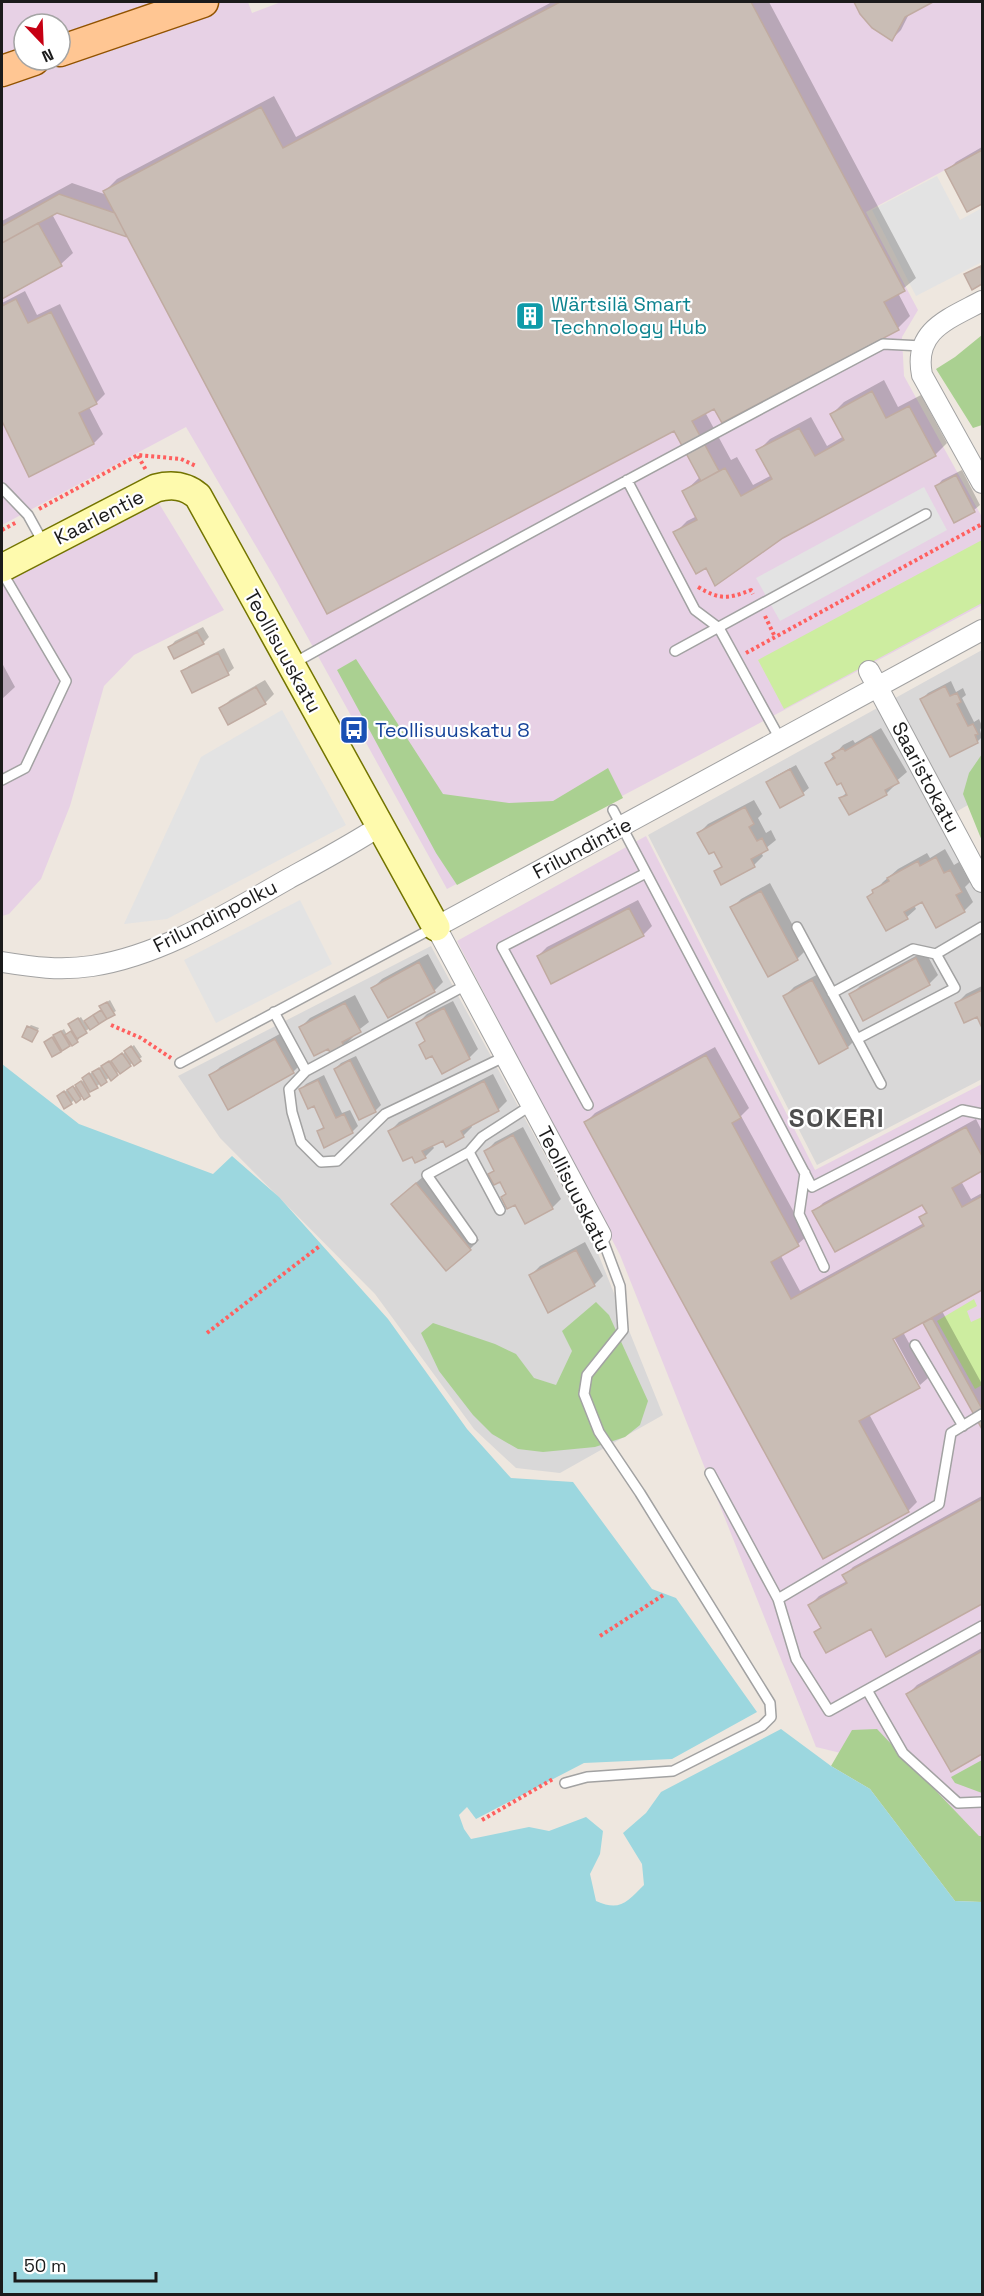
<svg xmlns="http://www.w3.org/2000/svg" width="984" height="2296" font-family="'Space Grotesk',sans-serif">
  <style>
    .residential { fill: #d9d8d8 }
    .industrial { fill: #e7d1e5; fill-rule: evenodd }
    .grass { fill: #cdeda0 }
    .forest { fill: #aad091 }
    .parking { fill: #e3e3e3 }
    .water { fill: #9cd7df }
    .shadow { fill: #0003 }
    .building { fill: #c9bdb5; stroke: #c0aba1; stroke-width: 1.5 }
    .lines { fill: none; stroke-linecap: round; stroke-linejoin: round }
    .lane-casing { stroke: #a2a2a2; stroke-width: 12 }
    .street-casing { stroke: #a2a2a2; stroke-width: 22 }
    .secondary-casing { stroke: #737400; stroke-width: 30 }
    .primary-casing { stroke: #925300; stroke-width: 33 }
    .path { stroke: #ff605f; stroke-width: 4; stroke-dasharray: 3 3; stroke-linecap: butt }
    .lane { stroke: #fff; stroke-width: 9 }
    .street { stroke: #fff; stroke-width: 20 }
    .secondary { stroke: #fefaad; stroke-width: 27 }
    .primary { stroke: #ffc693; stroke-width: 30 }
    .labels { text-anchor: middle; stroke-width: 4.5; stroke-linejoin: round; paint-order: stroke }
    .culture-label { font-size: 20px; fill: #0d838f; stroke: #fff; text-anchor: start }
    .street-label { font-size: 20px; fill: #1b1b1b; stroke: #fff }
    .transit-label { font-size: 20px; fill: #164399; stroke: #fff; text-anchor: start }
    .district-label { font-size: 26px; font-weight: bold; letter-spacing: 1.5px; fill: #4e4e4e; stroke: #fff }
  </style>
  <rect width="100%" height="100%" fill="#eee7df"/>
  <path class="residential" d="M982,650V797L954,813L982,865V1079L817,1165L648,835Z
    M431,946L597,1251L663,1415L560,1473L516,1468L474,1429L375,1294L220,1138L178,1076Z"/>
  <path class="industrial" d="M2,2H248L252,13L281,2H982V204L967,212L945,170L866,212L918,310L902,337L904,376L982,517V605L447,889L277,582L186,427L2,525ZM24,24H60V60H24Z
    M155,497L224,610L134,655L104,686L70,806L41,879L9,914L2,916V580Z
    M646,836L815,1170L982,1084V1884L886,1764L816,1747L620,1255L457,941Z"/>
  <path class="grass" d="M982,540V603L784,709L758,660Z
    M974,1299L977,1306L967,1311L971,1322L982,1317V1385L975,1389L937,1321Z"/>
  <path class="forest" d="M982,335V425L973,428L936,369L955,357Z
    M356,659L443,794L509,803L553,801L608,768L623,798L457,885L436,853L337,670Z
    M982,754V841L963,794L969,773Z
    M596,1302L609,1315L648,1401L640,1425L625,1437L595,1447L543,1452L518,1449L492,1434L473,1415L439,1371L421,1333L433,1323L495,1344L516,1354L534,1378L556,1385L572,1351L562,1331Z
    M877,1729L979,1836H982V1902L955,1901L870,1789L831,1766L852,1730Z
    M982,1760V1793L955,1783L951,1777Z"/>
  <path class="parking" d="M937,176L960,220L982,208V262L916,296L872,210Z
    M924,487L947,530L780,621L756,578Z
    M282,710L346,825L167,919L124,924L201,757Z
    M300,900L332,964L216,1023L184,960Z"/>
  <path class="water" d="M2,1064L79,1124L213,1174L232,1156L279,1197L388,1319L467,1429L511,1478L573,1482L652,1589L676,1598L757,1712L672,1759L584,1763L476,1819L467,1807L459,1815L464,1829L471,1839L529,1827L549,1831L586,1817L603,1831L600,1854L590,1874L596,1901C620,1912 627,1902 644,1885L642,1864L623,1833L646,1813L661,1792L781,1729L831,1766L870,1789L955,1901L982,1902V2294H2Z"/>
  <path class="shadow" d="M552,2H769L916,278L898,293L910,316L898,328L705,412L731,460L737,457L753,485L772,475L758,451L770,439L811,417L827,446L844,436L832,414L844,402L884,380L898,407L921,395L947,443L935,455L707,566L675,533L687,521L697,516L684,492L700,477L675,429L57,211L52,214L73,253L61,264L2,297V221L72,183L107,195L105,191L117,179L274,96L296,137Z
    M855,2H930L910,12L901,30L892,39L862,13Z
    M982,147V202L968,210L947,171L956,162Z
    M982,265V283L972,288L966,274Z
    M25,291L37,315L60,304L105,394L96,403L89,407L103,434L94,443L30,475L2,417V303Z
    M962,470L980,505L974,510L955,521L937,486L942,480Z
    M203,627L209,637L203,643L170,647L175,641Z
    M224,648L234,668L228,673L193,691L183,671L189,666Z
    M2,663L15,687L2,699Z
    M265,680L274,694L265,703L221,709L230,700Z
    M951,681L956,692L963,688L966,695L962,698L974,722L979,719L982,726L980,730L982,737L977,742L950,755L922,699L928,693Z
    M881,728L907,772L894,783L895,785L886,794L841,798L847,792L842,781L827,763L843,745L853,740L855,743Z
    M796,765L809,788L803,793L768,783L774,777Z
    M754,800L762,814L758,818L766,833L771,830L776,840L761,852L763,856L754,865L716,872L722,865L714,850L699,833L708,824Z
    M945,849L954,865L959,862L970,882L965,887L973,902L964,911L937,926L923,900L914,905L916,909L907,917L874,892L883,882L898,869L927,853L930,858Z
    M770,883L806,950L797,959L732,908L741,899Z
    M638,900L652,926L643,935L538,956L547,947Z
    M925,951L938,975L929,984L851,995L860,986Z
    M428,954L443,982L434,991L373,988L382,979Z
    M822,972L857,1038L848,1047L820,1062L785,996L794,987Z
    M982,986V1025L978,1015L957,1003L966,994Z
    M355,995L369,1022L352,1035L353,1037L344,1046L329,1047L301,1027L310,1018Z
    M110,1000L116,1011L78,1036L79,1039L77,1041L60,1051L48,1040L64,1029L67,1035L74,1030L73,1022L81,1017L84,1022L103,1009L104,1004Z
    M453,1001L478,1049L469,1058L433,1054L421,1045L426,1040L418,1023L427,1014Z
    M31,1025L39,1028L32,1040L29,1027Z
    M285,1031L302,1063L293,1072L211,1076L220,1067Z
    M134,1045L142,1057L101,1083L90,1091L89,1095L75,1099L71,1103L61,1094L67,1090L68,1092L84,1080L86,1076L112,1060L113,1062Z
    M715,1047L749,1108L741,1116L807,1236L798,1244L780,1254L800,1291L924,1223L921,1217L927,1211L923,1203L814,1212L823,1203L976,1119L982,1131V1169L961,1181L971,1199L982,1193V1288L942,1311L982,1384V1426L924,1321L903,1332L928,1378L920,1385L891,1332L888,1334L917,1386H920L869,1414L917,1502L908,1511L824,1557L586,1122L595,1113Z
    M356,1056L381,1105L375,1111L335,1069L341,1063Z
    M493,1074L507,1101L498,1110L471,1124L472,1127L463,1136L443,1139L432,1145L434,1148L425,1157L413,1155L390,1131L399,1122Z
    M324,1075L342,1113L350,1110L358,1126L352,1132H318L325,1125L314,1104L300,1090L306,1084Z
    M523,1127L561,1199L552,1208L515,1203L503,1197L507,1192L500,1179L490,1174L495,1169L486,1151L495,1142Z
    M425,1175L479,1240L470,1249L402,1195Z
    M585,1242L603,1276L594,1285L531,1275L540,1266Z
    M982,1496V1602L886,1655L871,1627L816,1632L821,1627L810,1605L819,1596L847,1581L844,1576L853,1567Z
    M982,1648V1753L951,1770L908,1694L917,1685Z"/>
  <path class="building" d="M560,2H751L905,291L884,302L899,330L722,423L714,409L692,421L719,471L701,481L674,431L327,614L103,191L261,107L283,148Z
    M854,2H933L905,17L892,41L872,28L860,14Z
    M982,150V204L967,212L945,170Z
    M59,194L115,213L127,237L57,213L2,243V226Z
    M38,223L62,266L2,299V243Z
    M981,266L982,284L972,290L964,274Z
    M16,299L28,323L51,312L97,404L79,413L94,444L29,477L2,421V306Z
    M872,391L886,418L909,406L936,456L783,538L715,586L706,568L696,574L673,532L697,520L682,491L725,468L741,496L772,479L756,450L799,428L815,456L844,440L830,414Z
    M956,475L975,512L954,523L935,486Z
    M197,632L204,644L174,659L168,647Z
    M218,653L229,675L192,693L181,671Z
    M945,686L950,696L957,693L961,702L957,704L968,726L973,724L978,734L975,735L978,743L950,757L920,699Z
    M256,687L266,704L228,725L219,708Z
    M871,736L899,783L885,790L887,795L849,815L839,798L847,795L841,783L837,785L825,763L835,758L832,754L843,748L845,751Z
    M790,769L804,795L780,808L766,782Z
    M745,807L754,824L749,827L757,841L762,838L768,850L751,859L755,867L721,885L714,871L722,867L714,852L709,854L697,833Z
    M936,857L944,873L950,870L962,892L956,895L965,912L936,928L922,902L904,912L908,919L886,931L867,897L873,893L872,890L889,881L887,878L918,861L920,866Z
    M761,891L798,960L768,977L730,907Z
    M629,908L644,936L551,984L537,956Z
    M916,958L930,985L863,1021L849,994Z
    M419,962L435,992L388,1018L371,988Z
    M812,980L848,1048L819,1064L783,996Z
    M982,990V1028L977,1017L964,1023L955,1003Z
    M107,1002L115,1015L107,1019L99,1006Z
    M345,1003L361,1032L342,1042L345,1047L331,1054L328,1049L314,1056L299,1027Z
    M444,1008L470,1059L442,1074L432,1056L426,1059L419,1045L425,1041L416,1023Z
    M101,1010L107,1019L99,1024L93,1015Z
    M93,1015L99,1024L90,1030L84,1021Z
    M78,1018L87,1033L77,1039L68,1024Z
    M27,1026L38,1031L32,1042L22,1037Z
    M61,1031L70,1046L62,1051L53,1035Z
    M71,1031L78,1042L72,1046L65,1035Z
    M52,1037L61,1052L52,1057L44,1042Z
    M275,1039L294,1073L228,1110L209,1075Z
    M131,1046L141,1061L134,1066L124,1051Z
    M122,1053L131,1066L120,1074L111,1061Z
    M706,1055L741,1118L732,1123L799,1246L771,1262L791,1299L924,1226L919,1217L927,1213L922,1205L835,1252L812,1211L966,1127L982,1156V1171L952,1188L962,1207L982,1196V1290L893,1339L920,1388L859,1421L909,1512L823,1559L584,1122Z
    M350,1060L376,1112L359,1120L334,1069Z
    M109,1061L118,1075L111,1081L101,1066Z
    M99,1068L107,1082L101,1086L92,1072Z
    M89,1073L98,1088L90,1092L82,1078Z
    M318,1080L336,1118L344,1114L353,1133L324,1148L317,1131L324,1128L314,1106L308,1109L299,1089Z
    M81,1081L90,1096L84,1100L75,1085Z
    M484,1081L499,1111L461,1131L464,1137L446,1147L443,1141L422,1151L426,1158L415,1163L412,1157L403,1161L388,1131Z
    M73,1086L81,1099L76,1103L67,1090Z
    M64,1091L72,1104L64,1109L57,1096Z
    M513,1135L553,1209L525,1224L515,1205L507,1209L501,1197L506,1194L500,1182L494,1185L488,1174L494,1171L484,1151Z
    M416,1183L471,1250L446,1271L391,1204Z
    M576,1250L595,1286L548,1313L529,1275Z
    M932,1318L982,1409V1429L923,1323Z
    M982,1499V1604L886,1657L871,1629L826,1653L814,1632L821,1628L808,1605L847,1583L842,1575Z
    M982,1651V1754L951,1772L906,1694Z"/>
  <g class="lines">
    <g class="lane-casing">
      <path id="lane" d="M627,480L695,610L719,628L780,739
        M2,488L28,515L44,544
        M2,572L66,681L25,768L2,780
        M675,651L926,514
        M294,663C489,554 686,448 883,344L922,346
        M613,810L812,1187L962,1110L982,1114
        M797,927L857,1039
        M832,993L913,949L936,954
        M274,1012L306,1071L289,1089L292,1112L301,1142L321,1162L337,1161L385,1114L504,1057
        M180,1063L433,928
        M306,1071L466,985
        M881,1084L857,1039L955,988L936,954L982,927
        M588,1105L502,947L646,873
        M469,1152L500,1210
        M805,1173L799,1214L824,1267
        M472,1239L427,1175L469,1152L482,1137L530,1106
        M915,1345L963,1426
        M710,1473L778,1599L939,1504L951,1433L982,1414
        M778,1599L796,1659L829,1711L982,1626
        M867,1690L903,1753L958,1803L982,1802
        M565,1783L587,1777L673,1771L762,1726L771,1717L770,1703L640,1493L599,1432L584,1394L587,1375L623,1330L620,1286L601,1235"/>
    </g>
    <g class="street-casing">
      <path id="street" d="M982,301C949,319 913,330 922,375L982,483
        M869,671L982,882
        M2,962C33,967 60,971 92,966C163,955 228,913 288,879C319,862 351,845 380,826
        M601,1235L436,927L982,630"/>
    </g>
    <g class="secondary-casing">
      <path id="secondary" d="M2,568L156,488C172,484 185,485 198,496L436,927"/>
    </g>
    <g class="primary-casing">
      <path id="primary" d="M60,51L203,2
        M2,71L34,60"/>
    </g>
    <path class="path" d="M138,456L146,470
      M39,509L138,455L181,459L196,466
      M2,530L17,522
      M698,587C720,600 728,599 751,590L753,594
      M765,616L775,637
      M746,653L982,524
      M111,1025L141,1038L171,1058
      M207,1333L321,1245
      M600,1636L665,1594
      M482,1820L553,1779"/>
    <use href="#lane" class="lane"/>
    <use href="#street" class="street"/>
    <use href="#secondary" class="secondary"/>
    <use href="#primary" class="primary"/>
  </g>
  <defs>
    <g id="building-square" transform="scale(1.5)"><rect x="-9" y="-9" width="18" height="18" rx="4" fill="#0f9aa8" stroke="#fff"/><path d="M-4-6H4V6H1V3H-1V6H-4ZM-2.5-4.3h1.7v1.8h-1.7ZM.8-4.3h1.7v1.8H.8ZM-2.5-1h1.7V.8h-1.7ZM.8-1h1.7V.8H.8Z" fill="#fff"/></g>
    <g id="bus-square" transform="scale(1.5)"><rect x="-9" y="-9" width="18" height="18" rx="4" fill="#1a4fb4" stroke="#fff"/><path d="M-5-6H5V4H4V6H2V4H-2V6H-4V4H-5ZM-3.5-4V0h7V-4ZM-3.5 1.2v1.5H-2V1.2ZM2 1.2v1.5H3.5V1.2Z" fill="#fff"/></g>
  </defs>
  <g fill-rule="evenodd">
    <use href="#building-square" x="530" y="316"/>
    <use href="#bus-square" x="354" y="730"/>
  </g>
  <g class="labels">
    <g class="culture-label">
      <text x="551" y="311">Wärtsilä Smart<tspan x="551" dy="23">Technology Hub</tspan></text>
    </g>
    <g class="street-label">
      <text transform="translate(99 517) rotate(-27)" y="7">Kaarlentie</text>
      <text transform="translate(283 651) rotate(61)" y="7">Teollisuuskatu</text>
      <text transform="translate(926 777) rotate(62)" y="7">Saaristokatu</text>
      <text transform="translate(582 848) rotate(-28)" y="7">Frilundintie</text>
      <text transform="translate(215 916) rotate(-27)" y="7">Frilundinpolku</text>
      <text transform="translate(574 1189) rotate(63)" y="7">Teollisuuskatu</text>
    </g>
    <g class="transit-label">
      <text x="375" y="737">Teollisuuskatu 8</text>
    </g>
    <g class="district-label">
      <text x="837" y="1127">SOKERI</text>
    </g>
  </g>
  <rect width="984" height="2296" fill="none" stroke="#1b1b1b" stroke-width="6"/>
  <g transform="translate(42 42) rotate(157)"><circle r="28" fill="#ffffff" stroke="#a4a4a4" stroke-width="1.5"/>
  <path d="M0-4.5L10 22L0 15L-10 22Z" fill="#c60013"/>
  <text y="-9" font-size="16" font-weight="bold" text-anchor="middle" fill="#1b1b1b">N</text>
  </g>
  <path d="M15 2272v9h141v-9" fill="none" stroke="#1b1b1b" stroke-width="3"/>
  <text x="24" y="2272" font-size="18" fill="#1b1b1b" stroke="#ffffff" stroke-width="4.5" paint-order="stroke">50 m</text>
</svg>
